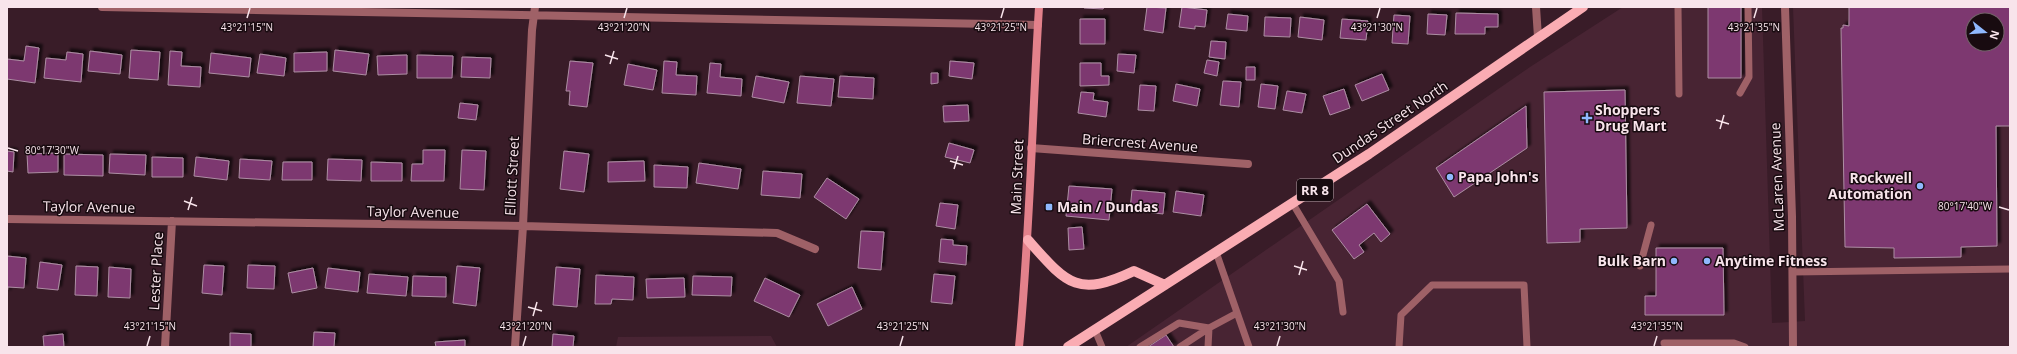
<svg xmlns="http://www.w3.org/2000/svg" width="2017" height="354" font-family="'Open Sans',sans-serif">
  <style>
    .built { fill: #482433; fill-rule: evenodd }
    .building { fill: #7d386f; stroke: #ad8ea4; fill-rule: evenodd; filter: url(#shadow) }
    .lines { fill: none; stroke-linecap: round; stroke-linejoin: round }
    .lane { stroke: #9f6167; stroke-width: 7 }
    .street { stroke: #9f6167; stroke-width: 8 }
    .secondary { stroke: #e3818b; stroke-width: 8 }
    .primary { stroke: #faacb3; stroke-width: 10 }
    .ticks { fill: none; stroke: #f8e4eb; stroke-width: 1.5 }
    .poi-dot { fill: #8fb8fd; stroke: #180b10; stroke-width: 1.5 }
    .labels { text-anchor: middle; stroke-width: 3; stroke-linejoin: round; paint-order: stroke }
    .shield { fill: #180b10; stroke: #b5a3a9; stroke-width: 1 }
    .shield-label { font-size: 13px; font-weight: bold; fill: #f8e4eb }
    .poi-label { font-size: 14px; font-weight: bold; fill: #f8e4eb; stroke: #180b10; text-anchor: start }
    .street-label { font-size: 14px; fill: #f8e4eb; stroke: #180b10 }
    .ticks-label { font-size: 10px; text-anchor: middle; fill: #f8e4eb; stroke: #180b10; stroke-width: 3; stroke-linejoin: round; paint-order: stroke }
  </style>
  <defs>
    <filter id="shadow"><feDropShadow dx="3.5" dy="-3.5" stdDeviation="1" flood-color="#0009"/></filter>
  </defs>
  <rect width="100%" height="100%" fill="#391c28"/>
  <path class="built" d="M1623,7H1762L1772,323L1805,321L1793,7H2010V347H1126L1530,67ZM1973,20H1997V44H1973Z
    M771,336L777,347H616L618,337Z"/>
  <path class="building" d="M1084,7H1104L1103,9L1084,8Z
    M1147,7L1166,8L1163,33L1144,30Z
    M1182,7L1207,10L1205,27L1195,26V29L1179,27Z
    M1708,7H1741V78H1708Z
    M1849,7H2010V126H1996L1997,246L1961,247V257L1894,258V248L1845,247L1841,28H1843V25L1849,26ZM1973,20H1997V44H1973Z
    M1456,13L1498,14V27H1485V34H1455Z
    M1228,14L1248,16L1247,31L1226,29Z
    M1428,14L1447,15L1445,35L1427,34Z
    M1394,15L1410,16L1408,44L1392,43Z
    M1265,17L1291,18L1290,37L1264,36Z
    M1300,17L1324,20L1322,40L1298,37Z
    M1080,19H1105V44H1080Z
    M1342,19L1368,21L1366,40L1340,38Z
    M1211,41L1226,42L1225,59L1209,57Z
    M26,46L39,48L35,83L7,79V59L24,61Z
    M131,50L160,52L158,80L129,78Z
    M335,50L369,54L366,75L333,71Z
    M90,51L122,55L120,74L88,71Z
    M170,51L182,52L181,66L201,67L200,87L168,85Z
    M67,52L83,54L81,82L44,78L46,58L66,60Z
    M327,52V71L294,72V53Z
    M211,53L251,58L249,77L209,73Z
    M260,54L286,58L284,76L257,73Z
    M1118,54L1136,55L1134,73L1117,71Z
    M407,55V74L378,75L377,56Z
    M417,55L453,56L452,78H417Z
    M462,57L491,58L490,78L461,77Z
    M1207,60L1219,62L1217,76L1204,73Z
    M570,61L593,63L587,107L569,105L570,91H566Z
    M664,61L677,62L676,75L697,76L696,95L662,93Z
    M950,61L974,63L972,79L949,76Z
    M710,63L721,64L720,77L742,79L741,96L707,93Z
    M1080,63H1101V76H1109V85L1080,86Z
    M628,64L657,70L653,90L624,85Z
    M1246,67H1255V80H1246Z
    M931,73H938V83L931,84Z
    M1382,74L1389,90L1362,101L1355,85Z
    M756,76L789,82L784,103L752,97Z
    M800,76L834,79L831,106L797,103Z
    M840,76L874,78L873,99L838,97Z
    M1223,81L1241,82L1239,107L1220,105Z
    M1176,84L1200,89L1197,106L1173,101Z
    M1261,84L1278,86L1275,109L1258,107Z
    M1140,85L1156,86L1154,111L1138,110Z
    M1344,89L1350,108L1330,115L1323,96Z
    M1625,90L1627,228L1580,229V242L1547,243L1544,92Z
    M1287,91L1306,94L1302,113L1283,110Z
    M1081,92L1094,93L1093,100L1108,102L1106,117L1078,113Z
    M460,103L478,105L476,120L458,118Z
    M968,105L969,121L944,122L943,106Z
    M1526,106L1527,148L1454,197L1436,168Z
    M949,143L974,150L970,163L945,157Z
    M423,150H445L444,181H411L412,164H423Z
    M462,150L486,151L484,190L460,189Z
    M7,151L14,152L13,172L7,171Z
    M564,151L589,154L584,192L560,189Z
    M58,153V172L28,173L27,154Z
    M64,154L103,155V176L64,175Z
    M110,154L146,155L145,175L109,173Z
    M152,157L183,158V177H152Z
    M196,157L229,161L227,180L194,176Z
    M240,159L272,161L270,180L239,178Z
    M328,159L362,160L361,181L327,180Z
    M644,161L645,181L608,182V162Z
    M283,162H312V180H282Z
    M371,162L402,163V181H371Z
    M699,163L741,169L738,189L696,183Z
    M654,165L688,167L687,188L654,187Z
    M763,171L802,174L800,198L761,195Z
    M827,178L859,199L846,219L814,197Z
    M1069,186L1112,189L1109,220L1066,216Z
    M1132,190L1165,193L1163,214L1130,210Z
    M1176,191L1204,195L1201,216L1173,212Z
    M940,203L958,205L955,229L936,226Z
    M1367,204L1390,234L1381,242L1374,233L1359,245L1364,252L1354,259L1332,230Z
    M1082,227L1084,249L1069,250L1068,228Z
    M861,231L884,232L881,270L858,268Z
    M941,239L953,240V245L967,246L966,265L939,262Z
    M1656,248H1723L1724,315H1645V296H1656Z
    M7,256L26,258L24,288L8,287L7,294Z
    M40,262L62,265L58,290L37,288Z
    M204,265L224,266L222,295L202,293Z
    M248,265L275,266L274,289L247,288Z
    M76,266L98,267L97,296L75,295Z
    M457,266L480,268L476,306L453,303Z
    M109,267L131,269L130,298L108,297Z
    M556,267L580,269L577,307L553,305Z
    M313,268L317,288L292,293L288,273Z
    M328,268L360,272L358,292L325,288Z
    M369,274L408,277L406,296L367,293Z
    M934,274L955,276L952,304L931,302Z
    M596,275L634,277L633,300L612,299L611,304H595Z
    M413,276L446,277V297L412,296Z
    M693,276L732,277L731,296L692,295Z
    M684,278L685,297L647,298L646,279Z
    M765,278L800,295L789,317L754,301Z
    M852,287L862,309L828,326L817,304Z
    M314,332L335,333L334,347H313Z
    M230,333L251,334V347H230Z
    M63,334L64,347H44L43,336Z
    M553,334L574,336L573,347H552Z
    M1166,335L1174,347H1148Z
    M465,340V347H436L435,342Z"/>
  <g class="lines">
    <path class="lane" d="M1678,7L1679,94
      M1740,93L1749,77L1748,7
      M1293,204L1339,281L1343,312
      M1216,252L1249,347
      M1640,266L1651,225
      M1793,272L2010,269
      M1095,330L1102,347
      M1664,343H1734L1745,347
      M1140,347L1179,323L1209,328L1237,313
      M1180,347L1209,328
      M1208,347L1209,328
      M1399,347L1401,315L1432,285H1524L1527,347"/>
    <path class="street" d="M102,7L1038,25
      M1536,7L1538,37
      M1785,7L1792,217L1793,347
      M1031,148L1248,164
      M7,219L523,226L777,233L815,249
      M165,347L172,221
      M515,347L523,226L532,30L535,7"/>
    <path class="secondary" d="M1019,347C1030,234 1032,120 1039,7"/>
    <path class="primary" d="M1028,240C1067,284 1077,298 1134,271L1165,285
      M1068,347L1369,154L1583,7"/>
  </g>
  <path class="ticks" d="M247,18L250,8M624,18L627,8M1001,18L1004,8M1377,18L1380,8M1754,18L1757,8M605,55L618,59M610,64L614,51M1716,120L1729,124M1720,129L1724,115M8,148L18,151M950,161L963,165M954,169L958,156M184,201L197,206M1999,207L2009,210M188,210L192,197M1294,266L1307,270M1299,275L1303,261M528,307L542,311M533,316L537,302M147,346L150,336M523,346L526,336M900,346L903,336M1277,346L1280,336M1654,346L1657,336"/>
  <g class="poi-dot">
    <path d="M1585 112h4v4h4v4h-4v4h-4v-4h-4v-4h4z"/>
    <circle cx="1450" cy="177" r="4"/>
    <circle cx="1920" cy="186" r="4"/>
    <rect x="1045" y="203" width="8" height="8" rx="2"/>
    <circle cx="1674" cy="261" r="4"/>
    <circle cx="1707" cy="261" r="4"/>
  </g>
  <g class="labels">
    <rect class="shield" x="1297" y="179" width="36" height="22" rx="3"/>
    <g class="shield-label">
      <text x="1315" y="195">RR 8</text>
    </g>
    <g class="poi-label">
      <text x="1595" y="115">Shoppers<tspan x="1595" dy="16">Drug Mart</tspan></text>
      <text x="1458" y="182">Papa John's</text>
      <text x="1912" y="183" text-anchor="end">Rockwell<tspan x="1912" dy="16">Automation</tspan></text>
      <text x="1057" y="212">Main / Dundas</text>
      <text x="1666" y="266" text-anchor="end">Bulk Barn</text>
      <text x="1715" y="266">Anytime Fitness</text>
    </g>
    <g class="street-label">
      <text transform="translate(1390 122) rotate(-34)" y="5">Dundas Street North</text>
      <text transform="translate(1140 143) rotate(4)" y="5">Briercrest Avenue</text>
      <text transform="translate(512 176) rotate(-87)" y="5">Elliott Street</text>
      <text transform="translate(1017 177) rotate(-88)" y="5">Main Street</text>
      <text transform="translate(1777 177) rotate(-92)" y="5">McLaren Avenue</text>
      <text transform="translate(89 207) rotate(1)" y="5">Taylor Avenue</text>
      <text transform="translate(413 212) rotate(1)" y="5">Taylor Avenue</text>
      <text transform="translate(156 271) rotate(-87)" y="5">Lester Place</text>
    </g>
  </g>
  <g class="ticks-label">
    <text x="247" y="31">43°21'15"N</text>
    <text x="624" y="31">43°21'20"N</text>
    <text x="1001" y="31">43°21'25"N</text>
    <text x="1377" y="31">43°21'30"N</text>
    <text x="1754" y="31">43°21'35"N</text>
    <text x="52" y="154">80°17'30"W</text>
    <text x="1965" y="210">80°17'40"W</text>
    <text x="150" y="330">43°21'15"N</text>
    <text x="526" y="330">43°21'20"N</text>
    <text x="903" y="330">43°21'25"N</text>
    <text x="1280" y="330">43°21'30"N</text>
    <text x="1657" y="330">43°21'35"N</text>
  </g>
  <rect width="2017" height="354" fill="none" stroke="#f8e4eb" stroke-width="16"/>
  <g transform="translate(1985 32) rotate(107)"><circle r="19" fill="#180b10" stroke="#726268"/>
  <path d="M0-3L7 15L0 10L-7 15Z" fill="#8fb8fd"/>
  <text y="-6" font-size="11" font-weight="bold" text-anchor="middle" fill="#f8e4eb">N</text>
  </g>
</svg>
